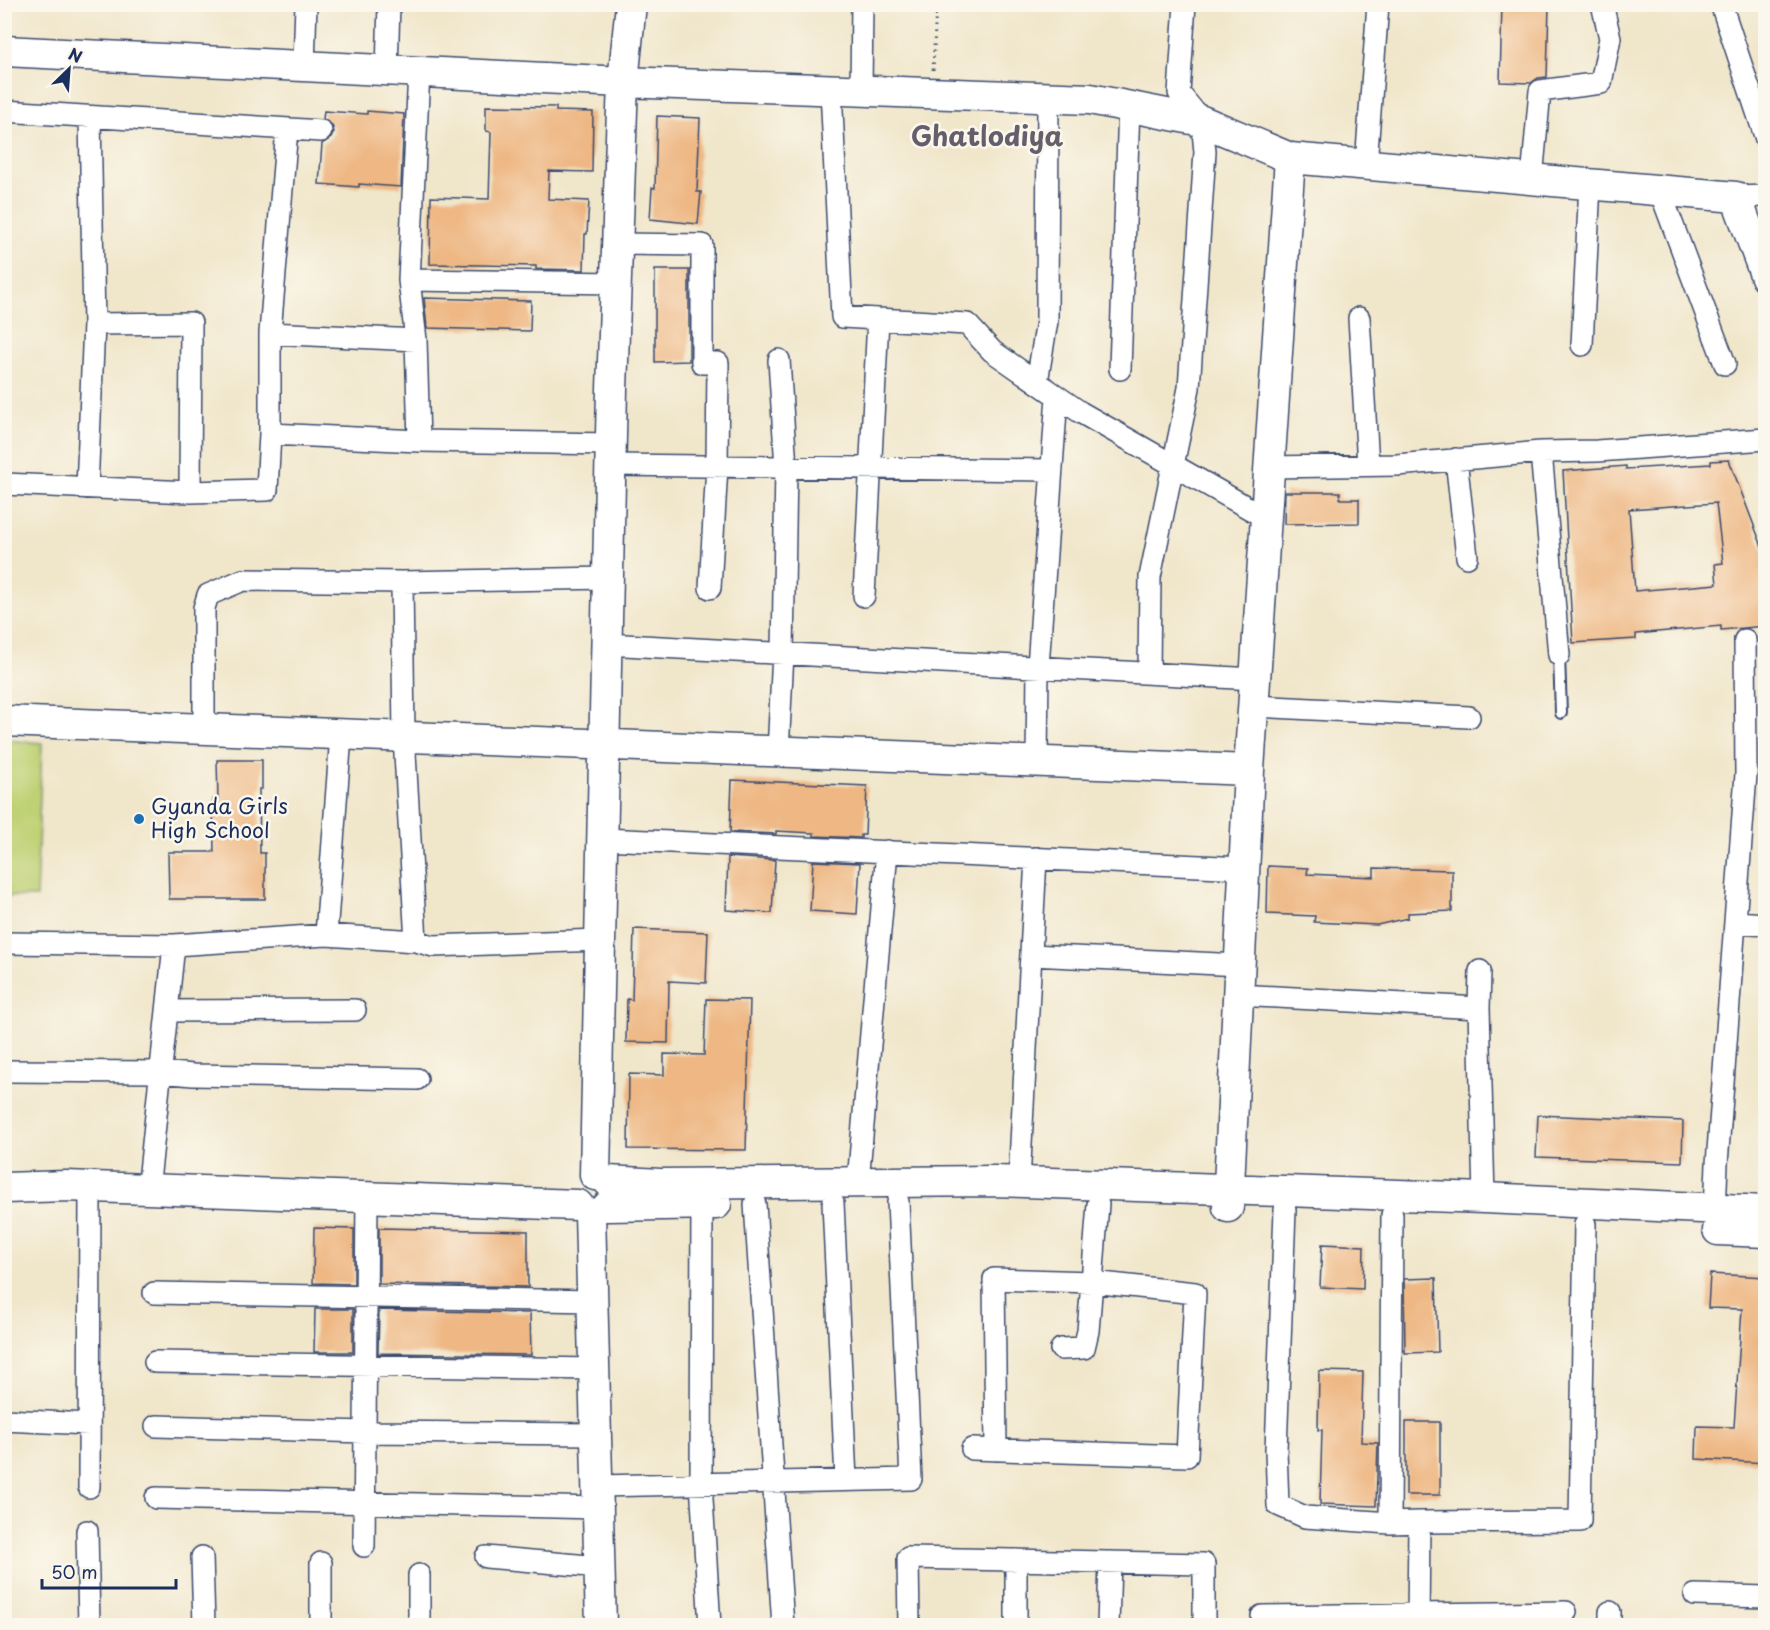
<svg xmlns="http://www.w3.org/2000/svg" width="1770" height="1630" font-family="'Playpen Sans',sans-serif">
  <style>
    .green { fill: #bfd174; stroke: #6d8069; stroke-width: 1.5 }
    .building { fill: #eeb783; fill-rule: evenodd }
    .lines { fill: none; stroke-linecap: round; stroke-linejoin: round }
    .lane-casing { stroke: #3b4a6e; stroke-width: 14 }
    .street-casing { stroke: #3b4a6e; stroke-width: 24 }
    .secondary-casing { stroke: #3b4a6e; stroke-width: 33 }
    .path { stroke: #3b4a6e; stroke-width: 3; stroke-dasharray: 1.5 4.5; stroke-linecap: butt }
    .lane { stroke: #fff; stroke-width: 10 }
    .street { stroke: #fff; stroke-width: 21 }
    .secondary { stroke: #fff; stroke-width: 30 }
    .poi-dot { fill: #1f6fb2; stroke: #fbf7ec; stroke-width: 2 }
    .labels { text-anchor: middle; stroke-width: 5; stroke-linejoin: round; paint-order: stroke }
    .poi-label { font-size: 21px; fill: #1b2f5e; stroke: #fbf7ec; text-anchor: start }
    .district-label { font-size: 27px; font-weight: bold; fill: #655f6b; stroke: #fbf7ec }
  </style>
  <rect width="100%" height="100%" fill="#fbf7ec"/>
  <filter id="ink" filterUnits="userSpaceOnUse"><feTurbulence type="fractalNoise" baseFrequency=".0167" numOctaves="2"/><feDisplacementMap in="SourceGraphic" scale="12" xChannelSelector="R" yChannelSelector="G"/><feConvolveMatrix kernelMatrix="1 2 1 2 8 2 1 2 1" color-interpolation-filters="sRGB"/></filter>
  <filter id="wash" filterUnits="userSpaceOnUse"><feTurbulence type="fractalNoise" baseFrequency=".008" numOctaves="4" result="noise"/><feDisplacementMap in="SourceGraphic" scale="24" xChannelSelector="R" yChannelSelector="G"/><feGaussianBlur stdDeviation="1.35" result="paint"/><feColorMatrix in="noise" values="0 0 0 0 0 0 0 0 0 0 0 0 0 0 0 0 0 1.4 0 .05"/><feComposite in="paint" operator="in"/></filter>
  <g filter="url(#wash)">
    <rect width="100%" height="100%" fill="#f0e6ca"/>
    <path class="green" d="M5,740L42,743L36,897L5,896Z"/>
    <g id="blocks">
      <path class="building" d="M1502,4L1549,5L1547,77L1538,78L1531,83L1500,82Z
        M486,106L556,107V111L593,112L592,172L549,171L548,199L589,201L587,234H585L584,270L536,269V266L430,264L431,197L489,199L491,132L486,131Z
        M324,111L367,114V111L404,114L401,187L359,184V187L319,184L322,144L331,138L334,132L332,125L323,119Z
        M657,116L700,118L697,192H701L698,224L650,219L652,188H655Z
        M655,270H689V361L655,362Z
        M424,298L531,301L530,331L427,328Z
        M1729,460L1766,557V626L1721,630V626L1636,634V639L1573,643L1563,471L1626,466V469L1711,464V461ZM1716,503L1723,563L1715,564L1717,584L1635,591L1629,509Z
        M1285,492H1340V499H1359V523L1284,524Z
        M217,760H262V789H259L260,853H265V899H169L168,852H214L213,799H218Z
        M732,780L867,786L865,835H861V838L814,836V833L776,831V834L730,832Z
        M728,857L775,860L772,913L726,910Z
        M813,861L860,863L857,914L810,911Z
        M1268,866L1308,868L1307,874L1374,877V868L1452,870V911L1408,913V918L1377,925L1314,922L1315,916L1267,914Z
        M634,929L708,932L706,983L669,981L668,1043L626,1042L627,999L632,1000Z
        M706,999L750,1000L746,1150L628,1149L629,1074L664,1075V1054L704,1055Z
        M1538,1115L1683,1121L1682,1162L1536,1157Z
        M314,1228L354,1229V1284L313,1283Z
        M379,1228L528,1231V1287L379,1284Z
        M1322,1244L1364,1246L1363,1289L1320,1287Z
        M1710,1274L1766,1277V1463L1696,1459L1697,1426L1734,1427L1742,1309L1708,1308Z
        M1436,1278L1438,1352L1405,1353L1404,1279Z
        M315,1309H353V1352H314Z
        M379,1310L530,1313L531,1355L378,1353Z
        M1319,1371L1363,1372L1361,1442L1378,1443L1376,1506L1320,1504L1322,1430H1318Z
        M1406,1422H1440V1495H1406Z"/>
    </g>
  </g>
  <g filter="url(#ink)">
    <use href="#blocks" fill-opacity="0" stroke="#3b4a6e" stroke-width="1.5"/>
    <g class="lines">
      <g class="lane-casing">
        <path id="lane" d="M1559,655L1561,713"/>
      </g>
      <g class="street-casing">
        <path id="street" d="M1721,4L1766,139
          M304,66L306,4
          M387,70L389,4
          M419,72L409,280L616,283
          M831,89L842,317L967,324L992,351L1080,412L1266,518
          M861,90L862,4
          M4,111L321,131
          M90,117L94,324
          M1366,165L1378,4
          M1532,179L1540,91L1601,83L1610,38L1602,4
          M1660,191L1725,364
          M1736,197L1766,196
          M617,244L702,245V363H718L717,466L710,588
          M409,280L416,340L419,441
          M1359,318L1368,465
          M270,333L416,340
          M1582,345L1590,184
          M1120,369L1129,106
          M1037,382L1047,321L1048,97
          M270,434L419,441L611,444
          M1541,452L1559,655
          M1456,459L1467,557
          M610,465L1051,470
          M1269,467L1397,465L1541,452L1597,451L1766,439
          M4,484L190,492L191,323L94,324L87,488
          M190,492L267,490L270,434V333L287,129
          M402,582L404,737L416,941
          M864,596L878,319
          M606,644L1255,679
          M1149,673L1150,577L1189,388L1205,152L1202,121L1179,93L1185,4
          M1253,706L1469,717
          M204,730V608L208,595L243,580L402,582L608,578
          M778,752L783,653L786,467L779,360
          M1037,762L1038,667L1057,396
          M603,839L1244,868
          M1735,922L1766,924
          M326,935L341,735
          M4,943L174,945L326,935L416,941L433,946L600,940
          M1031,955L1240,965
          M1238,995L1479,1008L1484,1198
          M1479,1008L1480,971
          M167,1011L355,1010
          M4,1071L160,1072L193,1075L417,1079
          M150,1172L174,945
          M858,1182L887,851
          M1019,1182L1036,858
          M833,1203L846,1480
          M702,1204L701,1483L710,1626
          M755,1204L783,1626
          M1285,1210L1276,1450L1278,1505L1305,1517L1390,1523L1419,1522
          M1715,1210L1717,1164L1746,774L1745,640
          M154,1293L593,1301
          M155,1362L594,1369
          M4,1420L89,1424
          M156,1426L365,1432L596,1434
          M972,1449L1187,1456L1195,1293L1092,1282L1098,1204
          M996,1450L994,1279L1092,1282L1088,1331L1084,1348L1061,1349
          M598,1486L911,1479L898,1202
          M89,1487L90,1187
          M156,1498L598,1508
          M1390,1523L1392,1215
          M87,1531L89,1626
          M364,1546L367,1197
          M202,1557L204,1626
          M486,1557L600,1567
          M1695,1595L1766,1597
          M1262,1616L1566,1612
          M321,1626V1563
          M419,1626V1575
          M909,1626L908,1558L1204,1564V1626
          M1016,1626V1560
          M1108,1626L1110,1562
          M1418,1626L1419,1522L1580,1521L1585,1224
          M1610,1626V1612"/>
      </g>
      <g class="secondary-casing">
        <path id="secondary" d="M4,51L623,82L1090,99L1202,121L1290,158
          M4,721L1249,770
          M595,1175L612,389L623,82L631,4
          M608,1181L660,1184L994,1181L1484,1198L1766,1211
          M4,1188L66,1186L578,1205
          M608,1206L716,1204
          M1228,1207L1249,770L1290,158L1736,197L1766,277
          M590,1213L601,1626
          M1718,1230L1766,1232"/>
      </g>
      <path class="path" d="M933,70L936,4"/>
      <use href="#lane" class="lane"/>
      <use href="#street" class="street"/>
      <use href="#secondary" class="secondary"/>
    </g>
  </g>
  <circle class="poi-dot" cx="139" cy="819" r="6"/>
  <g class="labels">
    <g class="poi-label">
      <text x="151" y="814">Gyanda Girls<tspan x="151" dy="24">High School</tspan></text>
    </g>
    <g class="district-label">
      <text x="987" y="146">Ghatlodiya</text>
    </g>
  </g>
  <rect width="1770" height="1630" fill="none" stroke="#fbf7ec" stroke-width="24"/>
  <g transform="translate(69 69) rotate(25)" stroke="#fbf7ec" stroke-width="4.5" paint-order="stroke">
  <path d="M0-4.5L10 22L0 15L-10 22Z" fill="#1b2f5e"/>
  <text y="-9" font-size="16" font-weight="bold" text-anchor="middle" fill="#1b2f5e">N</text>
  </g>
  <path d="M42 1579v9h134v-9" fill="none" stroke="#1b2f5e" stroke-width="3"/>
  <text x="51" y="1579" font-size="18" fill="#1b2f5e" stroke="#fbf7ec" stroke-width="4.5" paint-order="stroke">50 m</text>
</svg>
